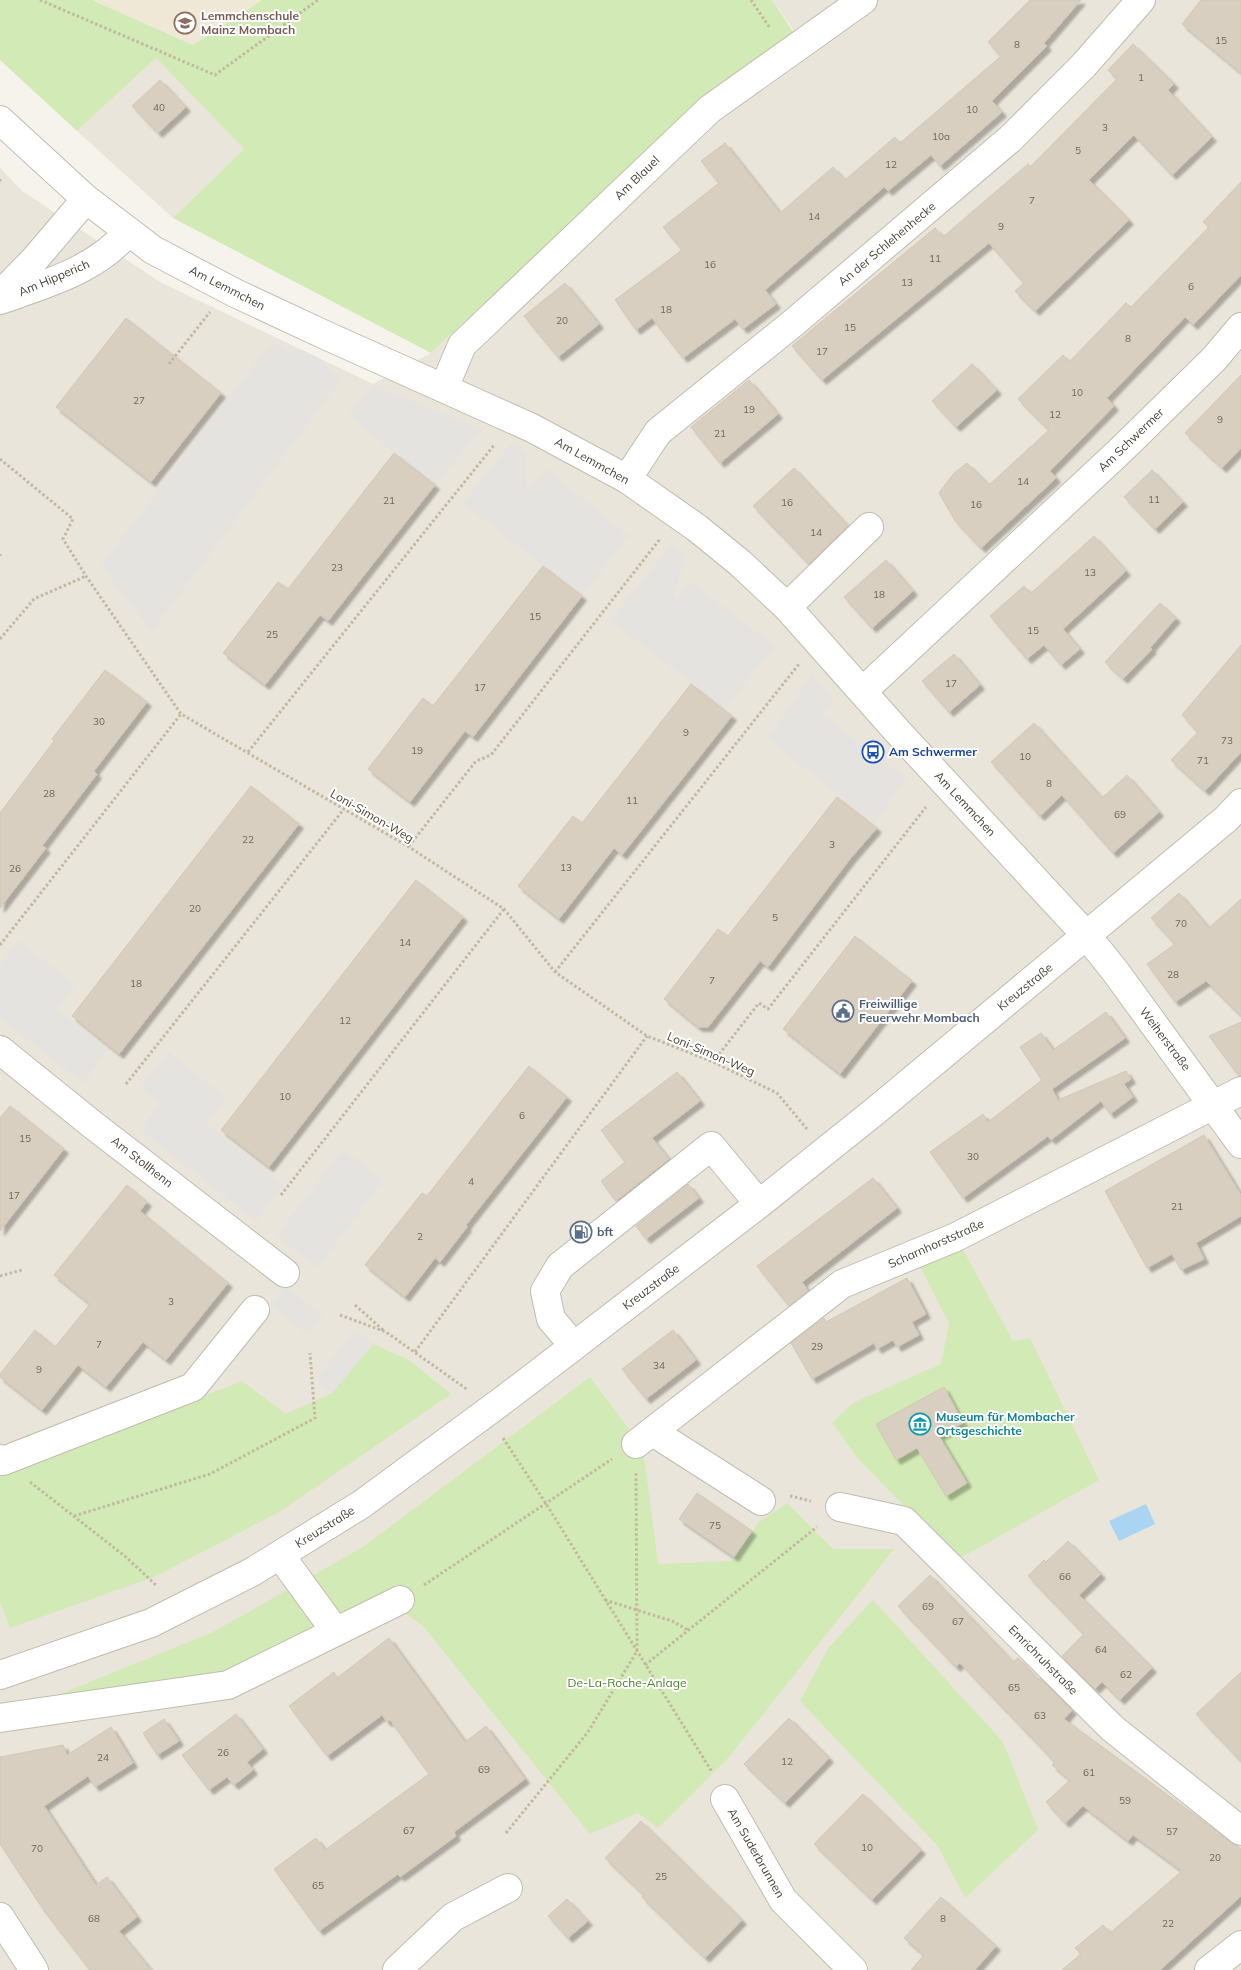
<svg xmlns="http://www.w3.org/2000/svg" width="1241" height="1970" font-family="Mulish,sans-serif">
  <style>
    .residential { fill: #eae5da }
    .education { fill: #efe8d6 }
    .green { fill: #d2eab5 }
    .parking { fill: #e5e3e0 }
    .water { fill: #a9d4f2 }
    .building { fill: #d8cfc1; stroke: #d3c7b4; filter: url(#shadow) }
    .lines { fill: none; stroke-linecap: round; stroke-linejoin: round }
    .minor-casing { stroke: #c2bbae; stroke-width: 30 }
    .path { stroke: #c4b79f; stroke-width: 3; stroke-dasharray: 2.5 2.5; stroke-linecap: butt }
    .minor { stroke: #fff; stroke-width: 28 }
    .labels { text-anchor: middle; stroke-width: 4; stroke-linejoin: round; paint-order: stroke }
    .number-label { font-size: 10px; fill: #6e675b }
    .education-label { font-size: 12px; font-weight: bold; fill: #785e54; stroke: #fff; text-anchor: start }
    .street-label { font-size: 12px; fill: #4b4439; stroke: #fff }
    .transit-label { font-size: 12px; font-weight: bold; fill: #164399; stroke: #fff; text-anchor: start }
    .service-label { font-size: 12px; font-weight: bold; fill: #4e5e75; stroke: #fff; text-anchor: start }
    .culture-label { font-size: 12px; font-weight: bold; fill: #0d838f; stroke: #fff; text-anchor: start }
    .park-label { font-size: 12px; fill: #4a7f2a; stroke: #fff }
  </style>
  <defs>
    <filter id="shadow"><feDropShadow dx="4.5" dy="4.5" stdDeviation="1" flood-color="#0004"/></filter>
  </defs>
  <rect width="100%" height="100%" fill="#f6f3ec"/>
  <path class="residential" d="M772,0H1241V1970H0V168L22,191L160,282L373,384L431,353L703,99L794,31Z
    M156,58L244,149L173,218L77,131Z"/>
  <path class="education" d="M92,0H262L193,45Z"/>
  <path class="green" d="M0,0H92L193,45L262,0H772L794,33L703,99L431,353L173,218L244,149L156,58L77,131L0,60Z
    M956,1237L1013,1341L1030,1338L1099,1480L957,1560L858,1459L832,1423L853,1403L941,1364L949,1323L916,1259Z
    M373,1344L409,1360L451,1394L281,1511L154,1577L10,1628L0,1602V1476L242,1381L286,1414L332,1393Z
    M590,1377L643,1448L658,1564L732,1561L758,1523L787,1503L833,1549H894L729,1757L658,1828L638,1813L590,1834L423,1626L382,1597L226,1676L41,1702L213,1632L363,1547Z
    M873,1600L1003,1742L1038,1830L965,1898L937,1845L800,1701L829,1647Z"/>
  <path class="parking" d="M272,341L294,355L298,348L324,361L323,364L343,378L152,631L122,594L101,565Z
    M373,385L482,430L435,485L348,415Z
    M511,443L528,452L525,458V467L526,483L529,489L546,469L629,536L582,596L463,503Z
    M672,544L687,556L673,595L677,599L690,581L775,646L725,709L610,620Z
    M812,675L834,697L822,714L907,779L874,823L767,738Z
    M19,941L76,985L58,1009L109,1050L83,1083L0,1018V965Z
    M169,1052L226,1098L206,1123L284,1185L256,1221L140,1130L160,1104L140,1088Z
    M343,1149L384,1180L318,1268L276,1236Z
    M286,1286L323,1316L308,1335L270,1305Z
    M356,1329L373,1344L332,1393L316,1379Z"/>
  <path class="water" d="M1146,1504L1155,1524L1119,1541L1109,1521Z"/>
  <path class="building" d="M1030,0H1081L1044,43L1047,46L992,101L1002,112L940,166L931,155L888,191L884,187L765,290L776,304L743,329L735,319L683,358L652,318L636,330L615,300L682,250L663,227L719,183L701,161L725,143L780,213L833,167L845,180L895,137L900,143L1001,56L988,42Z
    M1201,0H1241V73L1182,24Z
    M1133,44L1174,84L1168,90L1212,137L1172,175L1134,135L1089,180L1129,220L1035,311L1015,291L1024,283L989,243L822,380L792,346L935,228L943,237L1028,164L1030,167L1117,79L1108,70Z
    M160,80L186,107L158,133L132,106Z
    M1241,182V275L1193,325L1185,317L1107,398L1114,406L1050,471L1056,478L981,548L956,522L939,493L954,473L967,463L989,485L1049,430L1018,399L1063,355L1070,361L1126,303L1131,307L1209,227L1203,222Z
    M565,283L599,324L558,357L524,316Z
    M126,318L221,393L151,482L56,407Z
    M972,364L997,390L956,427L932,401Z
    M1241,375V448L1222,468L1185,433Z
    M749,380L778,414L720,463L691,427Z
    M394,453L435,485L328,621L320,615L265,685L223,653L278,582L288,589Z
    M794,468L848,526L809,564L753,506Z
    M1152,470L1183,502L1155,529L1124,497Z
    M1094,536L1126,571L1063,629L1080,649L1061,665L1044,645L1027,659L990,616L1024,586L1031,593Z
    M886,560L913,591L872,628L844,597Z
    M543,566L582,596L473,737L465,731L410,802L368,769L423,698L433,706Z
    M1160,603L1176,618L1150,648L1152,649L1123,679L1105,662Z
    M1241,645V752L1205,791L1171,760L1198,732L1182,715Z
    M954,654L980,685L949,712L922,681Z
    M105,670L147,702L94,771L97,774L42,846L46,848L0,908V813L54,741L52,739Z
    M691,684L732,716L622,855L614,848L559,919L518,886L573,816L582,823Z
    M1034,723L1102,798L1127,775L1159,812L1113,853L1062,795L1040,816L991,762Z
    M251,786L299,824L119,1054L72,1016Z
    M837,797L877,828L850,859L768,967L760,961L708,1027H698L664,999L718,929L728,936Z
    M416,880L463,917L269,1167L221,1130Z
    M1179,893L1209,928L1241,899V1016L1206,981L1175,1002L1147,964L1175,944L1151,918Z
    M855,936L912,981L840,1074L783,1029Z
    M1106,1012L1125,1038L1052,1089L1058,1100L1126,1071L1131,1079L1124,1084L1133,1097L1110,1114L1101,1101L1051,1140L1048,1136L963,1198L930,1152L983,1114L988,1122L1042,1080L1020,1047L1041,1033L1053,1050Z
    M1241,1022V1076H1239L1209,1036Z
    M529,1066L567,1097L466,1225L467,1227L440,1262L435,1258L405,1297L365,1265L422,1193L427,1196Z
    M677,1072L700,1101L652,1138L669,1159L616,1201L601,1181L625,1162L601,1130Z
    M10,1106L64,1149L0,1231V1118Z
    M1204,1135L1241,1195V1216L1196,1243L1204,1259L1181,1270L1172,1254L1147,1268L1105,1191Z
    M873,1178L897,1208L802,1282L808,1291L789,1306L757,1266Z
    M688,1184L699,1198L646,1239L636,1226Z
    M127,1185L147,1202L140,1211L228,1283L166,1360L143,1342L106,1387L78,1365L42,1410L0,1377V1374L35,1330L55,1347L90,1304L54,1275Z
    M907,1278L926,1314L912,1322L919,1335L897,1347L893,1340L877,1349L874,1343L812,1379L791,1343L824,1318L826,1322Z
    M673,1330L696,1360L646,1399L622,1369Z
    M944,1387L963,1423L939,1436L967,1483L946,1496L917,1448L896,1460L876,1424Z
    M697,1493L752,1531L734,1557L679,1519Z
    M1068,1541L1101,1574L1079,1595L1152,1668L1120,1700L1102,1682L1095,1689L1062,1656L1084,1634L1028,1576L1044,1560L1046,1562Z
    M930,1575L1013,1662L1018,1658L1038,1680L1040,1678L1072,1710L1064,1719L1241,1849V1896L1160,1970H1062L1081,1954L1075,1948L1103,1925L1110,1933L1182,1871L1133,1835L1128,1841L1083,1806L1065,1823L1046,1802L1070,1780L1052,1765L1055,1762L960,1663L956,1667L898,1606Z
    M389,1638L465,1742L486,1726L525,1779L454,1832L456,1836L400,1877L398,1874L319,1931L274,1869L316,1838L325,1850L429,1774L390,1720L387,1722L382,1715L327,1756L289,1706L334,1672L337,1678Z
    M1241,1672V1761L1196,1714Z
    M236,1714L263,1749L247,1762L253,1770L234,1785L227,1777L209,1790L182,1755Z
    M789,1718L829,1758L785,1803L744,1764Z
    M164,1719L179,1741L157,1755L143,1733Z
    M111,1727L133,1763L95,1787L88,1776L44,1806L96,1885L107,1877L137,1917L119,1931L151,1970H90L45,1912L0,1844V1757L63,1745L67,1755Z
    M863,1794L921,1850L872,1900L814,1844Z
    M641,1821L742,1920L705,1958L642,1897L644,1895L605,1858Z
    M941,1897L996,1946L975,1970H911L924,1955L904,1938Z
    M567,1899L588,1921L568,1938L548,1916Z"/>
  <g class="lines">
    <g class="minor-casing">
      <path id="minor" d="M0,120L86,199L153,250L235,293L325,335L532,428L627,479L697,528L740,563L787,607L898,732L1087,936L1115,971L1241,1144
        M0,295L35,259L86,199
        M0,300C46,284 96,270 128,232
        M444,388L462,345L710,109L863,0
        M627,479L658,432L792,324L1010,139L1084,65L1141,0
        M787,607L869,527
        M863,691L1121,450L1214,359L1241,327
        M0,1050L93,1125L285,1273
        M574,1346L551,1319L545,1291L560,1266L711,1146L759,1204
        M653,1432L761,1501
        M636,1444L842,1284L956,1237L1241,1091
        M0,1459L3,1461L193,1387L255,1310
        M840,1507L904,1521L1112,1728L1241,1831
        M280,1555L336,1632
        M0,1675L151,1623L252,1572L362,1504L510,1395L759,1204L874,1112L1226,819L1241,803
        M0,1718L228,1685L400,1600
        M725,1799L783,1900L853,1970
        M0,1917L34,1970
        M397,1970L453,1917L508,1888
        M1209,1970L1241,1945"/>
    </g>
    <path class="path" d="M40,0L215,75L318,0
      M751,0L770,28
      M0,179V182
      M169,364L210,312
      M0,459L73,519L63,539L86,576L181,714L409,847L504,909L555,972L647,1036L713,1062L777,1093L807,1129
      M0,554V556
      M0,639L34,599L86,576
      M248,752L495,444
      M409,846L476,761L491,755L660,539
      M0,945L181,714
      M555,972L799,664
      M713,1062L759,1003L768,1009L926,807
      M126,1084L344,809
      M281,1195L504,909
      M0,1276L22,1270
      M355,1305L383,1330
      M340,1315L386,1332L468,1390
      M415,1352L647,1036
      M503,1438L545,1502L712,1772
      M30,1482L126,1557L157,1586
      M790,1496L811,1501
      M74,1516L210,1474L315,1418L310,1353
      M424,1585L612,1459
      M605,1600L672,1621L688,1630
      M645,1665L817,1527
      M506,1833L588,1732L637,1651L636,1473"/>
    <use href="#minor" class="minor"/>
  </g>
  <defs>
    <g id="school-ring" transform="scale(1.125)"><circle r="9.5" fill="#fff" stroke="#8d6e63" stroke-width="1.5"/><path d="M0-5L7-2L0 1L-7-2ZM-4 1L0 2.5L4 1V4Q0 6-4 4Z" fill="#8d6e63"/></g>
    <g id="bus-ring" transform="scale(1.125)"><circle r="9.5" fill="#fff" stroke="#1a4fb4" stroke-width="1.5"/><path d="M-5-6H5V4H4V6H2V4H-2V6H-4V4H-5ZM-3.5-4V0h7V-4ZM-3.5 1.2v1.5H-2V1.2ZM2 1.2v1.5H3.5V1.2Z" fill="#1a4fb4"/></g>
    <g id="civic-ring" transform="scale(1.125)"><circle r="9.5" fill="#fff" stroke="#5c6f8a" stroke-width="1.5"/><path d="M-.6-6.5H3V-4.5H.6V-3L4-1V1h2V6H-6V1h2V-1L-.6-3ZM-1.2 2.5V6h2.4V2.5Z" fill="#5c6f8a"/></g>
    <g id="fuel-ring" transform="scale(1.125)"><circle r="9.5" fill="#fff" stroke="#5c6f8a" stroke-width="1.5"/><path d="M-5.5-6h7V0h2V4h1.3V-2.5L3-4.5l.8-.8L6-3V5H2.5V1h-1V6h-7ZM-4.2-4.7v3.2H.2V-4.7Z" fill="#5c6f8a"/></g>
    <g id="museum-ring" transform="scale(1.125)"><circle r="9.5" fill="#fff" stroke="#0f9aa8" stroke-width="1.5"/><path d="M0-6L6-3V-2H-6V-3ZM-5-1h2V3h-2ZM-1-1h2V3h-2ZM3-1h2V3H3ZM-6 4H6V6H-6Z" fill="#0f9aa8"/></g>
  </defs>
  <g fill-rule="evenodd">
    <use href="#school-ring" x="185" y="23"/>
    <use href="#bus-ring" x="873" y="752"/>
    <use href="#civic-ring" x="843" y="1011"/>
    <use href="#fuel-ring" x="581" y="1232"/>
    <use href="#museum-ring" x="920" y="1424"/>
  </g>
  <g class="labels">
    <g class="number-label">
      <text x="1221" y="44">15</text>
      <text x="1017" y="48">8</text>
      <text x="1141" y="81">1</text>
      <text x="159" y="111">40</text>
      <text x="972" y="113">10</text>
      <text x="1105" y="131">3</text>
      <text x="941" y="140">10a</text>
      <text x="1078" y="154">5</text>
      <text x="891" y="168">12</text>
      <text x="1032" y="204">7</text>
      <text x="814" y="220">14</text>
      <text x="1001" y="230">9</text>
      <text x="935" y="262">11</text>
      <text x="710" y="268">16</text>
      <text x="907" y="286">13</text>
      <text x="1191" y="290">6</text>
      <text x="666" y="313">18</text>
      <text x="562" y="324">20</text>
      <text x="850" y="331">15</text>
      <text x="1128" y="342">8</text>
      <text x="822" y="355">17</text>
      <text x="1077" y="396">10</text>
      <text x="139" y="404">27</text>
      <text x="749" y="413">19</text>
      <text x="1055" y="418">12</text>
      <text x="1220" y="423">9</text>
      <text x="720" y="437">21</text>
      <text x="1023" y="485">14</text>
      <text x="1154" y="503">11</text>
      <text x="389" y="504">21</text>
      <text x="787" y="506">16</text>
      <text x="976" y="508">16</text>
      <text x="816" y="536">14</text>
      <text x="337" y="571">23</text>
      <text x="1090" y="576">13</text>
      <text x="879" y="598">18</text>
      <text x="535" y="620">15</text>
      <text x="1033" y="634">15</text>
      <text x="272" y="638">25</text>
      <text x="951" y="687">17</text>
      <text x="480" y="691">17</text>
      <text x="99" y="725">30</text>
      <text x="686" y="736">9</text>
      <text x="1227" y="744">73</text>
      <text x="417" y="754">19</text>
      <text x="1025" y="760">10</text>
      <text x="1203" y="764">71</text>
      <text x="1049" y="787">8</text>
      <text x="49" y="797">28</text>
      <text x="632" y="804">11</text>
      <text x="1120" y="818">69</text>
      <text x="248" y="843">22</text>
      <text x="832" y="848">3</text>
      <text x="566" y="871">13</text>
      <text x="15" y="872">26</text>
      <text x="195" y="912">20</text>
      <text x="775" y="921">5</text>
      <text x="1181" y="927">70</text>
      <text x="405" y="946">14</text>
      <text x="1173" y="978">28</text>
      <text x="712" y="984">7</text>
      <text x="136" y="987">18</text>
      <text x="345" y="1024">12</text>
      <text x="285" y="1100">10</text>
      <text x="522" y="1119">6</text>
      <text x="25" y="1142">15</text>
      <text x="973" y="1160">30</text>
      <text x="471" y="1185">4</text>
      <text x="14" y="1199">17</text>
      <text x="1177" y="1210">21</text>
      <text x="420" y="1240">2</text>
      <text x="171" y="1305">3</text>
      <text x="99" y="1348">7</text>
      <text x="817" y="1350">29</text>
      <text x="659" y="1369">34</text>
      <text x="39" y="1373">9</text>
      <text x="715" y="1529">75</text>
      <text x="1065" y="1580">66</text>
      <text x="928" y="1610">69</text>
      <text x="958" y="1625">67</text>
      <text x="1101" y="1653">64</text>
      <text x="1126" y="1678">62</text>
      <text x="1014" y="1691">65</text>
      <text x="1040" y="1719">63</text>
      <text x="223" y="1756">26</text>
      <text x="103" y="1761">24</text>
      <text x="787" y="1765">12</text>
      <text x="484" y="1773">69</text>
      <text x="1089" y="1776">61</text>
      <text x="1125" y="1804">59</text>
      <text x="409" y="1834">67</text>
      <text x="1172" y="1835">57</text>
      <text x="867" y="1851">10</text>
      <text x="37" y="1852">70</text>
      <text x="1215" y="1861">20</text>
      <text x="661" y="1880">25</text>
      <text x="318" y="1889">65</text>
      <text x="94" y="1922">68</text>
      <text x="943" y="1922">8</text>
      <text x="1168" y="1927">22</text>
    </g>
    <g class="education-label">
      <text x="201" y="20">Lemmchenschule<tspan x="201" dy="14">Mainz Mombach</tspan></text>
    </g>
    <g class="street-label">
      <text transform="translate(637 178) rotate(-44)" y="4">Am Blauel</text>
      <text transform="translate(887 244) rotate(-40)" y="4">An der Schlehenhecke</text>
      <text transform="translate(54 278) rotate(-23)" y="4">Am Hipperich</text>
      <text transform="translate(227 288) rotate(27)" y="4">Am Lemmchen</text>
      <text transform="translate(1131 440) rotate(-44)" y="4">Am Schwermer</text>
      <text transform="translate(592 461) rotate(29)" y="4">Am Lemmchen</text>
      <text transform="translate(965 804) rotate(47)" y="4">Am Lemmchen</text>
      <text transform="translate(372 816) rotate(30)" y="4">Loni-Simon-Weg</text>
      <text transform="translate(1025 987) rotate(-39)" y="4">Kreuzstraße</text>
      <text transform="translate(1165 1039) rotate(53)" y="4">Weiherstraße</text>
      <text transform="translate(711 1054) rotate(23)" y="4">Loni-Simon-Weg</text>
      <text transform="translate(142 1162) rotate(38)" y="4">Am Stollhenn</text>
      <text transform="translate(936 1244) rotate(-24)" y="4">Scharnhorststraße</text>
      <text transform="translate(651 1287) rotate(-37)" y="4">Kreuzstraße</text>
      <text transform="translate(325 1527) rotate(-32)" y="4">Kreuzstraße</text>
      <text transform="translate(1043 1660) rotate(45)" y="4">Emrichruhstraße</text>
      <text transform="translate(756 1853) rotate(60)" y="4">Am Suderbrunnen</text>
    </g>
    <g class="transit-label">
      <text x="889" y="756">Am Schwermer</text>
    </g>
    <g class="service-label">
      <text x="859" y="1008">Freiwillige<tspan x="859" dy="14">Feuerwehr Mombach</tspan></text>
      <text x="597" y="1236">bft</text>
    </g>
    <g class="culture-label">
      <text x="936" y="1421">Museum für Mombacher<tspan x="936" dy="14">Ortsgeschichte</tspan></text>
    </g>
    <g class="park-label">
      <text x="627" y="1687">De-La-Roche-Anlage</text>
    </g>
  </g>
</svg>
